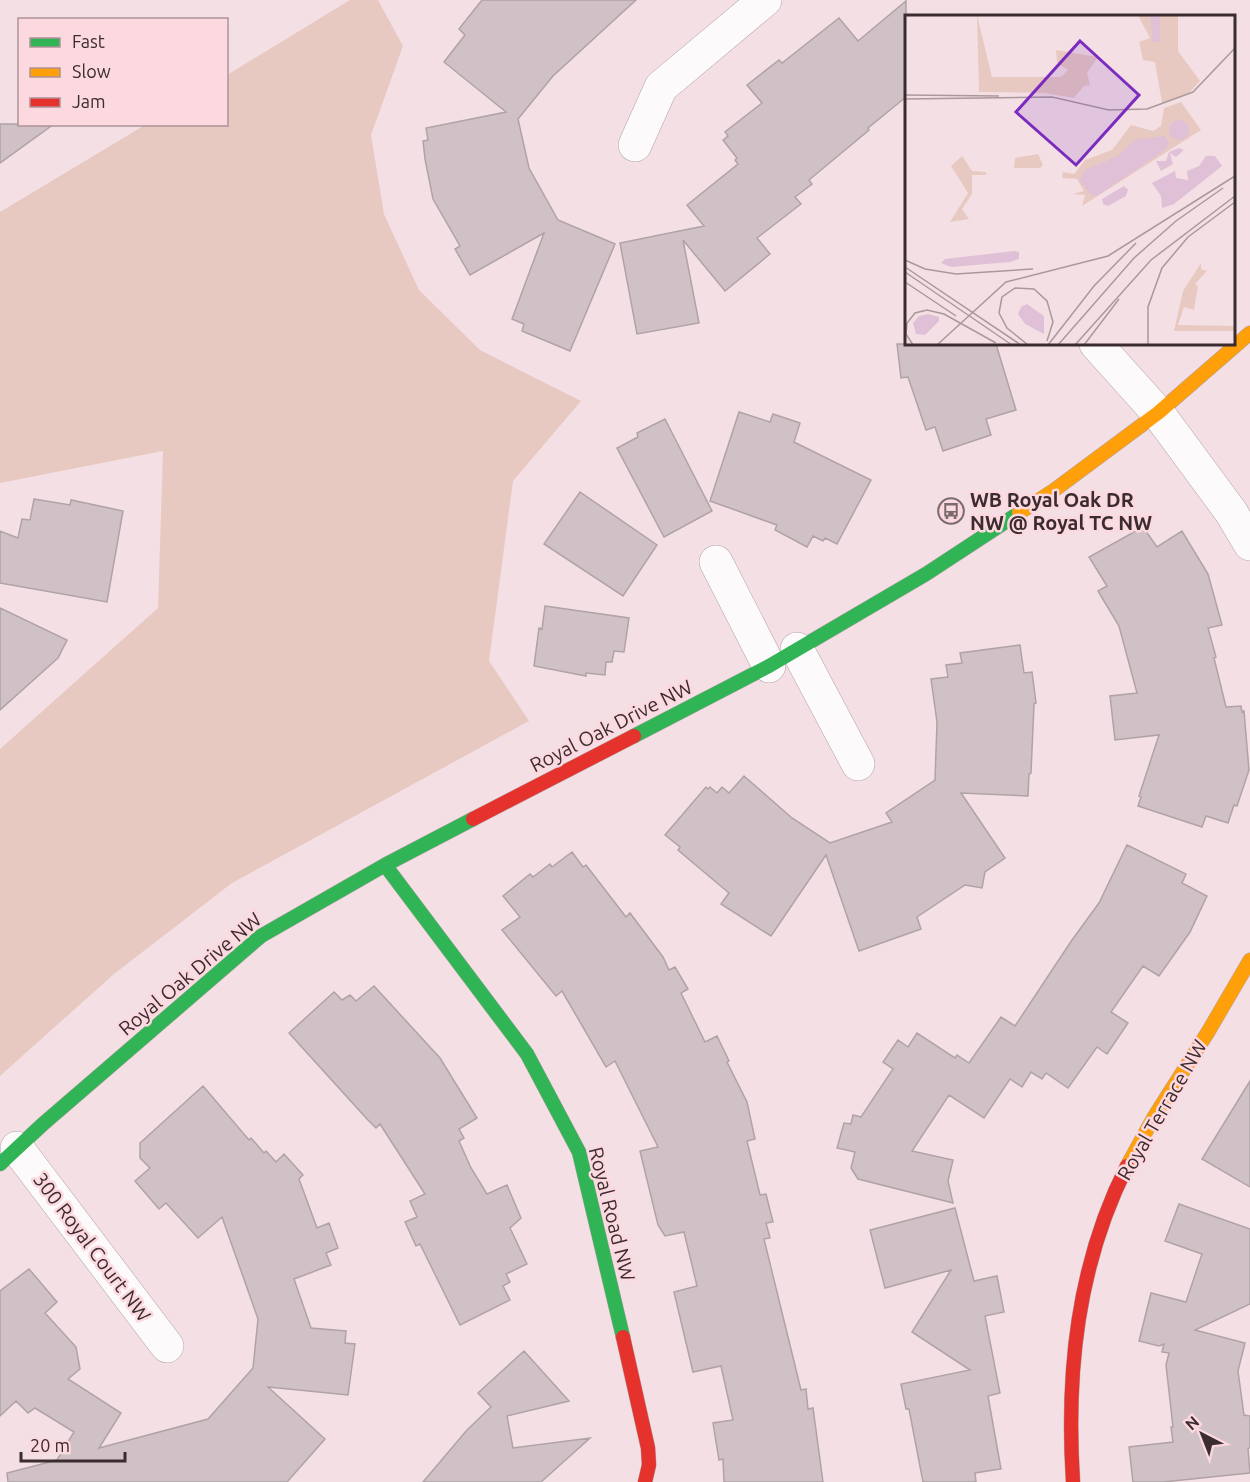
<svg xmlns="http://www.w3.org/2000/svg" width="1250" height="1482" font-family="Ubuntu,sans-serif">
  <style>
    .green { fill: #e7c9c2 }
    .building { fill: #cfc1c5; stroke: #b0a2a6; stroke-width: 1.5 }
    .lines { fill: none; stroke-linecap: round; stroke-linejoin: round }
    .street-casing { stroke: #b2a3a6; stroke-width: 34 }
    .fast-casing { stroke: #b2a3a6; stroke-width: 15 }
    .slow-casing { stroke: #b2a3a6; stroke-width: 15 }
    .jam-casing { stroke: #b2a3a6; stroke-width: 15 }
    .street { stroke: #fdfafb; stroke-width: 33 }
    .fast { stroke: #30b455; stroke-width: 14 }
    .slow { stroke: #ff9f0a; stroke-width: 14 }
    .jam { stroke: #e5322d; stroke-width: 14 }
    .labels { text-anchor: middle; stroke-width: 5; stroke-linejoin: round; paint-order: stroke }
    .poi-label { font-size: 20px; font-weight: bold; fill: #3a2c2f; stroke: #fcd8df; text-anchor: start }
    .street-label { font-size: 20px; fill: #3a2c2f; stroke: #fcd8df }
    .inset-road { fill: none; stroke: #aa989c; stroke-width: 1.5 }
    .view { fill: #7b2cbf; fill-opacity: 0.15; stroke: #7b2cbf; stroke-width: 3 }
    .inset-edge { fill: none; stroke: #3a2c2f; stroke-width: 3 }
  </style>
  <rect width="100%" height="100%" fill="#f4e0e4"/>
  <path class="green" d="M350,0H378L403,46L371,135L384,214L419,290L480,350L581,401L513,481L489,661L529,721L232,883L114,974L0,1076V749L158,608L163,451L0,483V212L145,125L226,124L227,75Z"/>
  <path class="building" d="M482,0H636L553,76L518,119L529,168L558,220L615,244L570,351L522,331L524,324L512,319L544,233L470,275L455,249L460,246L433,199L425,159L423,141L428,140L426,128L506,112L444,62L465,35L459,29Z
    M906,1V97L868,128L869,130L809,180L812,184L795,197L801,204L757,238L770,254L725,291L683,240L699,323L637,334L620,243L704,226L687,205L738,164L735,160L737,158L723,140L728,136L725,132L762,103L747,85L779,60L782,63L839,18L858,41Z
    M0,124H54L0,163Z
    M897,344H996L1016,410L986,419L991,435L943,451L935,427L926,430L908,377L901,378Z
    M739,412L770,422L773,414L800,423L794,442L871,480L837,544L825,538L823,541L813,536L807,547L775,530L777,525L710,501Z
    M665,419L712,511L664,537L617,448L638,437L637,433Z
    M580,492L657,545L623,596L544,544Z
    M34,499L70,505L71,500L123,511L107,602L0,583V531L18,538L22,519L30,520Z
    M1143,527L1157,547L1182,531L1208,574L1222,625L1208,628L1216,657L1214,658L1226,707L1241,706L1242,712L1244,711L1249,770L1237,806L1234,805L1228,823L1206,816L1202,827L1138,806L1141,797L1139,796L1159,735L1115,740L1110,696L1137,693L1119,626L1098,591L1107,586L1089,557Z
    M545,606L629,618L624,652L614,651L612,662H606L605,675L586,673V676L534,666L539,628L542,629Z
    M0,608L67,640L58,658L0,710Z
    M1020,645L1024,673L1032,672L1036,703L1034,704L1031,773L1029,774L1028,796L961,793L1005,858L985,872L982,888L965,885L917,917L921,929L859,951L826,855L771,936L721,904L729,893L678,850L680,847L665,835L706,787L708,789L710,787L717,793L722,787L729,793L744,776L792,818L830,843L892,822L886,813L935,780L937,722L931,679L948,677L946,665L962,663L960,653Z
    M1127,845L1186,874L1182,883L1207,896L1190,932L1159,976L1143,966L1111,1012L1128,1023L1107,1054L1097,1047L1068,1088L1046,1073L1042,1079L1031,1072L1022,1087L1010,1079L984,1118L949,1095L912,1151L953,1160L948,1181L953,1203L858,1179L851,1168L855,1152L837,1148L844,1123L851,1124L853,1115L861,1117L893,1069L883,1062L898,1040L908,1047L917,1033L955,1058L957,1055L969,1063L1001,1017L1015,1026L1072,940L1099,903Z
    M572,852L583,867L586,865L626,917L630,913L663,957L669,970L675,967L688,989L681,993L705,1042L717,1036L729,1061L727,1062L747,1102L755,1139L747,1141L760,1195L766,1194L773,1222L766,1223L770,1238L764,1239L801,1390L806,1389L808,1409L813,1408L823,1482H724L723,1459L719,1460L713,1423L733,1420L721,1366L693,1372L674,1292L697,1286L684,1232L665,1236L658,1225L640,1151L658,1147L615,1061L606,1067L562,991L556,996L502,930L520,917L503,896L530,874L533,877L550,864L552,867Z
    M374,986L440,1058L477,1118L459,1129L464,1138L459,1141L471,1168L487,1194L507,1185L521,1218L510,1228L527,1264L506,1274L510,1282L503,1286L510,1300L460,1325L420,1244L416,1246L405,1222L417,1217L410,1201L425,1194L380,1124L376,1128L367,1119L289,1033L334,992L342,1000L350,995L356,1001Z
    M1250,1081V1187L1202,1159Z
    M203,1086L249,1140L251,1138L264,1153L266,1151L276,1162L284,1154L303,1175L299,1179L317,1228L329,1223L338,1248L326,1253L331,1265L294,1279L311,1328L346,1331L345,1343L355,1344L348,1395L268,1387L325,1439L287,1482H8L7,1473L57,1460L74,1432L35,1408L28,1413L16,1401L0,1416V1291L29,1269L57,1302L45,1313L76,1347L80,1369L68,1379L121,1413L99,1448L208,1419L253,1368L258,1319L222,1217L198,1238L166,1203L159,1209L135,1181L150,1168L140,1158V1143Z
    M1179,1204L1250,1229V1304L1195,1330L1245,1343L1238,1371L1244,1415L1250,1416V1447L1248,1449L1250,1473L1163,1482H1133L1129,1447L1173,1442L1171,1427H1173L1166,1365L1169,1353L1162,1352L1164,1344L1159,1346L1139,1341L1151,1293L1186,1302L1202,1254L1165,1241Z
    M955,1208L974,1281L997,1276L1004,1312L985,1316L1000,1393L988,1396L1001,1469L975,1473L976,1482H923L909,1409H906L901,1384L970,1370L912,1332L951,1270L885,1288L870,1230Z
    M524,1351L569,1401L507,1416L513,1448L590,1438L541,1482H423L467,1430L491,1407L478,1393Z"/>
  <g class="lines">
    <g class="street-casing">
      <path id="street" d="M635,145L661,87L765,0
        M1096,344L1158,413L1231,512L1250,544
        M716,562L769,666
        M797,649L858,764
        M17,1148L167,1346"/>
    </g>
    <g class="fast-casing">
      <path id="fast" d="M634,736L769,666L926,574L1019,513
        M385,865L527,1054L579,1152L623,1337
        M0,1164L43,1124L261,936L385,865L473,819"/>
    </g>
    <g class="slow-casing">
      <path id="slow" d="M1019,513L1053,491L1158,413L1250,333
        M1127,1166L1154,1117L1208,1032L1250,960"/>
    </g>
    <g class="jam-casing">
      <path id="jam" d="M473,819L634,736
        M623,1337L648,1448L649,1465L645,1482
        M1073,1482C1066,1373 1077,1265 1127,1166"/>
    </g>
    <use href="#street" class="street"/>
    <use href="#fast" class="fast"/>
    <use href="#slow" class="slow"/>
    <use href="#jam" class="jam"/>
  </g>
  <defs>
    <g id="bus-ring" transform="scale(1.35)"><circle r="9.5" fill="#fcd8df" stroke="#7b6b6e" stroke-width="1.5"/><path d="M-5-6H5V4H4V6H2V4H-2V6H-4V4H-5ZM-3.5-4V0h7V-4ZM-3.5 1.2v1.5H-2V1.2ZM2 1.2v1.5H3.5V1.2Z" fill="#7b6b6e"/></g>
  </defs>
  <g fill-rule="evenodd">
    <use href="#bus-ring" x="951" y="511"/>
  </g>
  <g class="labels">
    <g class="poi-label">
      <text x="970" y="507">WB Royal Oak DR<tspan x="970" dy="23">NW @ Royal TC NW</tspan></text>
    </g>
    <g class="street-label">
      <text transform="translate(611 726) rotate(-27)" y="7">Royal Oak Drive NW</text>
      <text transform="translate(190 974) rotate(-40)" y="7">Royal Oak Drive NW</text>
      <text transform="translate(1162 1110) rotate(-60)" y="7">Royal Terrace NW</text>
      <text transform="translate(612 1214) rotate(76)" y="7">Royal Road NW</text>
      <text transform="translate(92 1247) rotate(53)" y="7">300 Royal Court NW</text>
    </g>
  </g>
  <g transform="translate(905 15)">
    <rect width="330" height="330" fill="#f4e0e4"/>
    <path d="M72,0L87,62H156L163,55L152,48L151,35L193,42L182,58L185,70L179,71L169,83L139,78L74,77ZM233,0H273V36L295,66L284,78L257,88L250,47L238,45L234,27L245,23ZM276,87L296,115L177,191L180,180L167,179L179,176L172,164L157,163L158,157L169,159L180,145L207,135L226,110L248,116L256,111L259,93ZM133,139L138,150L135,153H109L110,143ZM57,141L67,156L81,157V160H67V179L57,194L64,204L45,207L63,178L46,151ZM296,248V254L302,256L290,269L293,271L289,295L279,292L273,310L330,311V316H269L278,276Z" fill="#e7c9c2"/>
    <path d="M245,0H255V27H248ZM264 115a10 10 0 1 1 20 0a10 10 0 1 1-20 0ZM260,121L264,128L261,134L192,181L186,180L175,165L180,155L213,141L230,125ZM274,133L279,135L271,142L265,138L268,149L256,156L251,146H261L264,137ZM301,141H310L317,151L269,189L257,193L256,181L247,168L270,156L271,163L283,165L282,156L294,151ZM219,171L223,175L221,181L203,191L198,189L197,184ZM109,236L114,237V244L105,247L46,252L36,248L40,244ZM122,289L139,301V319L120,309L113,299L116,292ZM23,299L34,302V306L20,320L11,319L8,308L14,301Z" fill="#dfc0d7"/>
    <path class="inset-road" d="M0,80L94,81M0,84L147,82L204,95L242,94L288,77L330,33M0,245L20,254L51,259L128,254M0,252L116,330M0,257L107,330M0,267L51,301M8,330L1,319L2,308L10,298L22,295L39,299L91,328M32,330L101,267L203,241L330,161M123,330L102,313L94,298L97,282L110,273L129,274L142,286L148,307L142,326M143,330L189,271L231,228M153,330L229,243L271,206L318,173M170,330L246,245L330,181M179,330L214,284M243,330V292L257,253L283,222L330,187"/>
    <path class="view" d="M175,26L234,80L171,150L111,97Z"/>
    <rect width="330" height="330" class="inset-edge"/>
  </g>
  <rect x="18" y="18" width="210" height="108" fill="#fcd8df" stroke="#ae9399" stroke-width="1.5"/>
  <rect x="30" y="38" width="30" height="9" fill="#30b455" stroke="#ae9399" stroke-width="1.5"/>
  <text x="72" y="48" font-size="18" fill="#3a2c2f">Fast</text>
  <rect x="30" y="68" width="30" height="9" fill="#ff9f0a" stroke="#ae9399" stroke-width="1.5"/>
  <text x="72" y="78" font-size="18" fill="#3a2c2f">Slow</text>
  <rect x="30" y="98" width="30" height="9" fill="#e5322d" stroke="#ae9399" stroke-width="1.5"/>
  <text x="72" y="108" font-size="18" fill="#3a2c2f">Jam</text>
  <g transform="translate(1202 1434) rotate(318)" stroke="#fcd8df" stroke-width="4.5" paint-order="stroke">
  <path d="M0-4.5L10 22L0 15L-10 22Z" fill="#3a2c2f"/>
  <text y="-9" font-size="16" font-weight="bold" text-anchor="middle" fill="#3a2c2f">N</text>
  </g>
  <path d="M21 1452v9h104v-9" fill="none" stroke="#3a2c2f" stroke-width="3"/>
  <text x="30" y="1452" font-size="18" fill="#3a2c2f" stroke="#fcd8df" stroke-width="4.5" paint-order="stroke">20 m</text>
</svg>
